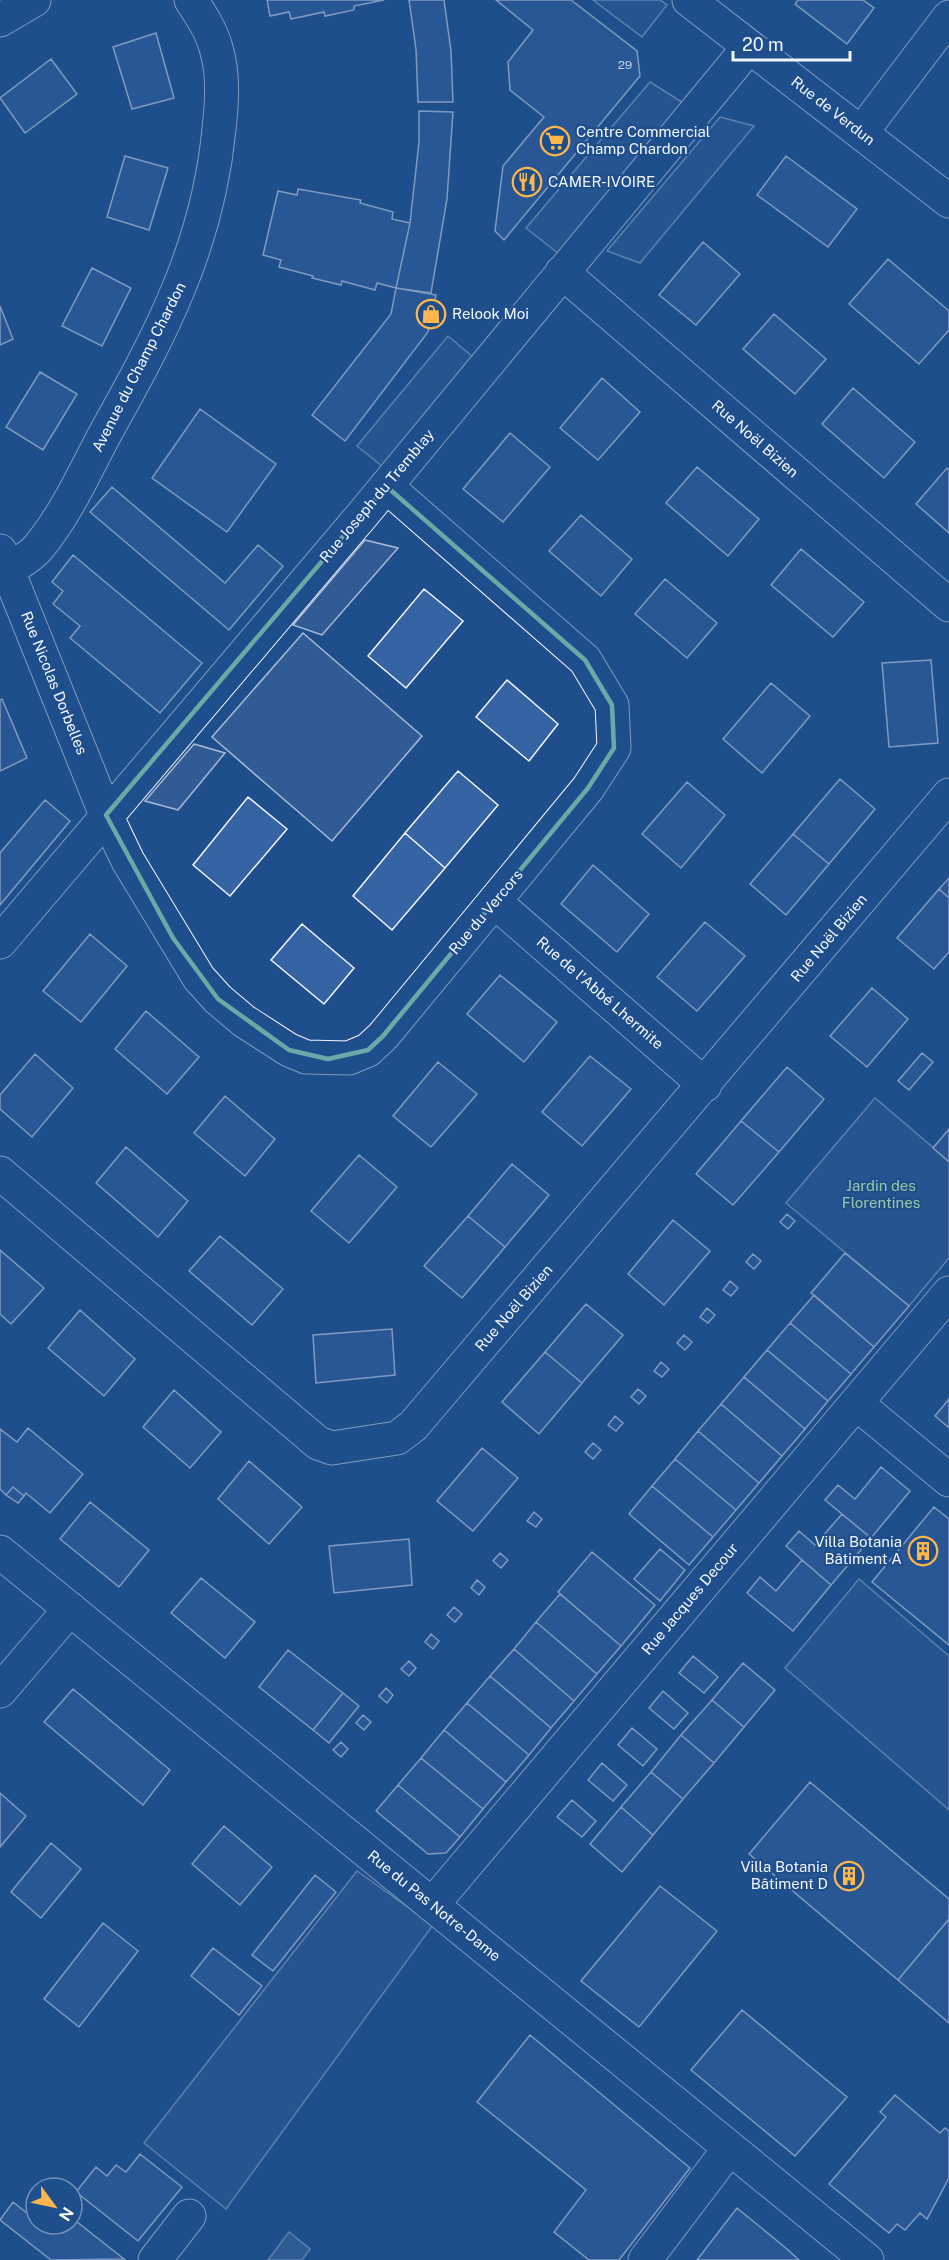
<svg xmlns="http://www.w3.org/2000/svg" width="949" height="2260" font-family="'Public Sans',sans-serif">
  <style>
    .built { fill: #305b95; stroke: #a8bbd7; stroke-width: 1.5 }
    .water { fill: #446ba0; stroke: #a8bbd7; stroke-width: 1.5 }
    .building { fill: #3563a3; stroke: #f2f6ff; stroke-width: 1.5 }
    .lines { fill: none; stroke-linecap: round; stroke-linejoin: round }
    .street-casing { stroke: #f2f6ff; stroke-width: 35 }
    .secondary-casing { stroke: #f2f6ff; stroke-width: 35 }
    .street { stroke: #1f4e8c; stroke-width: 33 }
    .secondary { stroke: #1f4e8c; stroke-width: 33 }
    .marked { fill: none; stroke: #6aa9a8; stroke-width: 4.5; stroke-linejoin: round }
    .labels { text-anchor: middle; stroke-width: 4.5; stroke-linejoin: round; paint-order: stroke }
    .number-label { font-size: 12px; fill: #c3d1e8 }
    .street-label { font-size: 15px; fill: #f2f6ff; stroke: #1f4e8c }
    .poi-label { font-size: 15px; fill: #f2f6ff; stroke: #1f4e8c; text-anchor: start }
    .park-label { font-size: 15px; fill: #97c8a6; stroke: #1f4e8c }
  </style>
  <rect width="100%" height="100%" fill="#1f4e8c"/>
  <path class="built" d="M593,0H660L667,5L642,37Z
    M650,82L685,104L559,254L526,228Z
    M720,117L754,126L640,263L607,251Z
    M448,336L473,357L382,466L357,446Z
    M365,540L398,548L322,635L293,625Z
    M303,633L422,736L332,841L212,737Z
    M194,744L225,753L178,810L145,801Z
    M875,1098L949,1161V1258L909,1306L786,1203Z
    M859,1579L949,1656V1810L785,1668Z
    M357,1871L433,1925L226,2209L144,2143Z"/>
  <path class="water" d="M289,2232L310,2249L302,2260H268Z"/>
  <path class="building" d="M267,0H384L354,6V10L325,16L324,12L291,19L289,12L270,16Z
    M409,0H444L451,51L453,102H418L416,49Z
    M496,0H571L637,51L640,76L504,240L495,231L503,166L544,117L510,90L508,62L533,30Z
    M798,0H863L874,8L847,44L795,4Z
    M156,33L174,98L132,109L113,47Z
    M51,59L77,94L25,133L0,98Z
    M419,111L453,112L447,199L431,293L396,288L410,223L419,142Z
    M125,156L168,168L149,230L107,217Z
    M786,156L857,209L828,247L757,195Z
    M298,189L361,200L360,203L393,212L392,219L410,223L396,288L377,283L375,290L342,281L341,285L312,278L313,276L279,267L281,260L263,255L278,191L297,195Z
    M703,242L740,274L696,325L659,295Z
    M888,259L949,311V330L919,364L849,304Z
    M92,268L131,288L102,346L62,326Z
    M396,288L436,295L428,332L345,441L312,415L391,314Z
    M0,306L13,339L0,345Z
    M774,314L826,359L795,394L743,349Z
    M40,372L77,394L43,450L6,427Z
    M602,378L640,412L598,460L560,428Z
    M853,388L915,442L884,478L822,424Z
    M200,409L276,464L227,532L152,478Z
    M510,433L550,467L503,522L463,489Z
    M697,467L759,519L728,556L666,503Z
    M947,468L949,470V533L916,504Z
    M112,487L225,583L258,545L283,566L229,630L90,512Z
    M581,515L632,559L601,596L549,551Z
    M801,549L864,602L833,637L771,585Z
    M73,555L202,663L160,713L70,638L80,626L53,604L63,591L52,582Z
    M665,579L717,623L687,658L635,614Z
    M424,589L463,621L406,688L368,656Z
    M931,660L938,743L889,747L882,663Z
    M507,680L558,724L529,761L476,717Z
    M771,683L810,716L762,773L723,739Z
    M2,699L27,758L0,771V700Z
    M458,771L498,805L445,868L405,833Z
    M840,779L875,809L829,864L793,834Z
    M687,782L725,815L681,868L642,834Z
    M248,797L287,829L230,896L193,865Z
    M45,800L70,821L0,905V853Z
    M405,833L445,868L392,930L353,896Z
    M793,834L829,864L786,915L750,884Z
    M593,865L649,914L617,952L561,904Z
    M949,878V898L939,889Z
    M939,889L949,898V952L934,969L897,938Z
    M705,922L745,956L697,1011L657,977Z
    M302,924L354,968L324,1004L271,960Z
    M90,934L127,966L81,1022L43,991Z
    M500,975L557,1022L524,1062L467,1014Z
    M872,988L908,1019L867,1067L830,1036Z
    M146,1011L199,1057L167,1094L115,1049Z
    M922,1053L933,1062L909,1090L898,1081Z
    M35,1054L73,1088L32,1137L0,1109V1095Z
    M590,1056L631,1089L582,1146L542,1112Z
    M438,1062L477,1094L431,1147L393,1116Z
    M787,1067L824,1099L779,1152L741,1121Z
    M225,1096L275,1139L245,1176L194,1133Z
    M741,1121L779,1152L733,1205L696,1174Z
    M949,1129V1162L933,1148Z
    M126,1147L188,1201L158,1237L96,1183Z
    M359,1155L397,1187L349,1243L311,1211Z
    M512,1164L549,1195L505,1247L468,1216Z
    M787,1214L795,1221L788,1229L780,1222Z
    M468,1216L505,1247L462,1298L424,1266Z
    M673,1220L710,1251L664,1305L628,1274Z
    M220,1236L283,1289L252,1325L189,1271Z
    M0,1250L44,1288L11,1324L0,1314Z
    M845,1253L909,1306L874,1347L811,1293Z
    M753,1254L761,1261L754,1269L746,1262Z
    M730,1281L738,1288L731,1296L723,1290Z
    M814,1295L874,1347L851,1374L790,1323Z
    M586,1304L623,1335L582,1383L545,1352Z
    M707,1308L715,1315L708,1323L700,1317Z
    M80,1310L135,1359L104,1396L48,1348Z
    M790,1323L851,1374L828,1401L767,1350Z
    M392,1329L395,1375L316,1383L313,1335Z
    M684,1335L692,1342L685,1350L677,1343Z
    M767,1350L828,1401L805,1429L744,1377Z
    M545,1352L582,1383L539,1434L502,1402Z
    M661,1362L669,1369L662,1377L654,1371Z
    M744,1377L805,1429L782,1456L721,1404Z
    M638,1389L646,1396L639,1404L631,1397Z
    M174,1390L221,1432L190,1468L143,1427Z
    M949,1399V1428L935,1416Z
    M721,1404L782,1456L759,1483L698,1431Z
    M615,1416L623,1423L616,1431L608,1425Z
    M28,1428L83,1474L50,1513L26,1493L24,1496L13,1487L6,1495L0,1489V1429L17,1442Z
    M698,1431L759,1483L736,1510L675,1459Z
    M593,1443L601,1450L593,1459L585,1452Z
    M482,1448L518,1478L473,1531L437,1501Z
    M675,1459L736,1510L713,1537L652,1486Z
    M249,1461L302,1507L269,1544L218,1499Z
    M881,1467L910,1491L871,1538L825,1500L838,1485L855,1499Z
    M652,1486L713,1537L689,1565L629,1514Z
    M13,1487L24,1496L18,1503L6,1495Z
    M90,1502L149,1550L119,1587L60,1539Z
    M934,1507L949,1519V1645L872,1582Z
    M534,1512L542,1519L536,1527L527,1521Z
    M842,1514L871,1538L831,1585L786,1546L799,1531L815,1545Z
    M409,1539L412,1585L334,1593L329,1546Z
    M660,1549L685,1570L660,1601L634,1579Z
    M592,1552L655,1605L621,1646L558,1592Z
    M500,1553L508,1560L501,1568L493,1561Z
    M802,1560L831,1585L793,1631L747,1593L760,1577L776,1591Z
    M201,1578L255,1622L225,1658L171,1613Z
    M477,1580L485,1587L479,1595L471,1588Z
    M560,1594L621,1646L597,1674L536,1622Z
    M454,1607L462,1614L455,1622L447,1615Z
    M536,1622L597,1674L574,1701L514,1649Z
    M431,1634L439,1641L433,1649L425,1642Z
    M514,1649L574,1701L551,1728L490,1676Z
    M288,1650L343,1693L313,1730L259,1687Z
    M693,1656L718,1677L704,1693L679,1673Z
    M409,1661L416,1668L409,1676L401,1669Z
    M743,1663L775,1690L744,1727L712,1700Z
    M490,1676L551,1728L529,1755L467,1703Z
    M386,1688L393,1695L387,1703L379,1696Z
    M73,1689L170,1770L143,1805L44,1722Z
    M663,1691L688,1713L674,1729L649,1708Z
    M343,1693L359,1706L329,1743L313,1730Z
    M712,1700L744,1727L714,1763L681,1735Z
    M467,1703L529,1755L506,1782L444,1730Z
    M363,1715L371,1722L364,1730L356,1723Z
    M632,1728L657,1749L643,1766L618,1745Z
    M444,1730L506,1782L483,1809L421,1758Z
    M681,1735L714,1763L683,1799L651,1772Z
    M341,1742L348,1749L341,1757L333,1750Z
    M421,1758L483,1809L460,1837L398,1785Z
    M602,1763L627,1785L613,1801L588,1780Z
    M651,1772L683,1799L653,1835L621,1807Z
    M810,1782L949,1899V1919L898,1980L749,1854Z
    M398,1785L460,1837L446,1853L428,1854L376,1811Z
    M0,1793L26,1816L0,1847Z
    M572,1800L596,1821L582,1837L557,1817Z
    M621,1807L653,1835L622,1872L590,1844Z
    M224,1826L272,1867L240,1905L192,1864Z
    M51,1843L81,1869L41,1918L11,1892Z
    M315,1875L336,1892L273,1971L252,1955Z
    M660,1886L717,1931L639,2027L581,1981Z
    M949,1919V2023L898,1980Z
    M103,1923L138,1951L79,2027L44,1999Z
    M213,1948L262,1986L239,2015L191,1976Z
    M742,2010L847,2097L795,2156L691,2070Z
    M530,2035L690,2168L619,2260H589L554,2232L586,2190L477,2102Z
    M895,2095L940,2133L945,2128L949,2131V2178L927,2219L920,2213L905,2230L897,2224L889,2233L829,2184L886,2117L880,2112Z
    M140,2154L182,2187L138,2241L76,2192L96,2167L107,2176L116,2165L126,2172Z
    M13,2202L32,2217L36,2211V2224H72V2218L124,2259L51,2260L0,2220Z
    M737,2208L787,2249L799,2260H697Z"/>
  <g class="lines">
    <g class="street-casing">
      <path id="street" d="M689,0L949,201
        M0,20L34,0
        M861,133L949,17
        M562,272L949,605
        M0,551L106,815L128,861L199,978L218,999L244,1021L289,1050L306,1057L349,1058L368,1050L383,1036L588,788L614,748L612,705L585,660L386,486
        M8,570C17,564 30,557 37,549C66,515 85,471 106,432C162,332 208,245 219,129C222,102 224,74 216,48C211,30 201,15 191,0
        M495,902L705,1085
        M0,942L364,513L749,47
        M0,1173L318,1443L332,1448L397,1438L413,1426L949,795
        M856,1403L949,1480
        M0,1691L70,1609
        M432,1905L949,1293
        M155,2260L189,2216
        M645,2260L729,2149"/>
    </g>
    <g class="secondary-casing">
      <path id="secondary" d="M0,1552L867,2260"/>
    </g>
    <use href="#street" class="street"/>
    <use href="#secondary" class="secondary"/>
  </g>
  <path d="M0 0H949V2260H0ZM386,486L585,660L612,705L614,748L588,788L383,1036L368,1050L328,1059L289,1050L218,999L173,938L106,815Z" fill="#1f4e8c" fill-opacity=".55" fill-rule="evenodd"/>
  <path class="marked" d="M386,486L585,660L612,705L614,748L588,788L383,1036L368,1050L328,1059L289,1050L218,999L173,938L106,815Z"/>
  <defs>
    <g id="supermarket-ring" transform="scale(1.5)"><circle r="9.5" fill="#1f4e8c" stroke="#ffb74d" stroke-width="1.5"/><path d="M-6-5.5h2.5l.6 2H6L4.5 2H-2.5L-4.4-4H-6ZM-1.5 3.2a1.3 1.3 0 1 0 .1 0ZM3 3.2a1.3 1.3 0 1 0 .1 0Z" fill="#ffb74d"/></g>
    <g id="restaurant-ring" transform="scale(1.5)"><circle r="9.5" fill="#1f4e8c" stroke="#ffb74d" stroke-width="1.5"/><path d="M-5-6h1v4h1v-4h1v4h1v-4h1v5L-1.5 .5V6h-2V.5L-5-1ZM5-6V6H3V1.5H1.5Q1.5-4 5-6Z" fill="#ffb74d"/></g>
    <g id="shop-ring" transform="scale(1.5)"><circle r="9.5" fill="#1f4e8c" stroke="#ffb74d" stroke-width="1.5"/><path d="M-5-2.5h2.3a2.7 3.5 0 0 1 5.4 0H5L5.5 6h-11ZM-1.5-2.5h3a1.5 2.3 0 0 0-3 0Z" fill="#ffb74d"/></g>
    <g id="building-ring" transform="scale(1.5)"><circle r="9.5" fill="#1f4e8c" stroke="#ffb74d" stroke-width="1.5"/><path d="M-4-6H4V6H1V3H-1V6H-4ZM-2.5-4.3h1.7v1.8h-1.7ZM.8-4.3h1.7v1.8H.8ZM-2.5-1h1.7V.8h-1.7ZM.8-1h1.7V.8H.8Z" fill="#ffb74d"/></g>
  </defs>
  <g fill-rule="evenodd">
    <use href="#supermarket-ring" x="555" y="141"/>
    <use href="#restaurant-ring" x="527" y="182"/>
    <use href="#shop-ring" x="431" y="314"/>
    <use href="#building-ring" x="923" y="1551"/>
    <use href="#building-ring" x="849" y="1876"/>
  </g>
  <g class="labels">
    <g class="number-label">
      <text x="625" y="69">29</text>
    </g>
    <g class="street-label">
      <text transform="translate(833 111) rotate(38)" y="5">Rue de Verdun</text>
      <text transform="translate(139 367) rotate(-63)" y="5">Avenue du Champ Chardon</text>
      <text transform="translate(755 439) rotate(41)" y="5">Rue Noël Bizien</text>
      <text transform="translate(377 496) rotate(-50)" y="5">Rue Joseph du Tremblay</text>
      <text transform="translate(54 683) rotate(68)" y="5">Rue Nicolas Dorbelles</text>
      <text transform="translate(486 912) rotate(-50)" y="5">Rue du Vercors</text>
      <text transform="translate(829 938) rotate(-50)" y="5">Rue Noël Bizien</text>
      <text transform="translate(600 993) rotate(41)" y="5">Rue de l'Abbé Lhermite</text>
      <text transform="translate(514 1308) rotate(-49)" y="5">Rue Noël Bizien</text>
      <text transform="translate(690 1599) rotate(-50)" y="5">Rue Jacques Decour</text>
      <text transform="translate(434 1906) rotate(39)" y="5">Rue du Pas Notre-Dame</text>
    </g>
    <g class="poi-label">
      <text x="576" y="137">Centre Commercial<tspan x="576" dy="17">Champ Chardon</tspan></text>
      <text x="548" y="187">CAMER-IVOIRE</text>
      <text x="452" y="319">Relook Moi</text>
      <text x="902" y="1547" text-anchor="end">Villa Botania<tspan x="902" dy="17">Bâtiment A</tspan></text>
      <text x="828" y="1872" text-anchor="end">Villa Botania<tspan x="828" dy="17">Bâtiment D</tspan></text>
    </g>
    <g class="park-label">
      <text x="881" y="1191">Jardin des<tspan x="881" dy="17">Florentines</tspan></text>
    </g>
  </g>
  <g transform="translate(54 2206) rotate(123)"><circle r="28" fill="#1f4e8c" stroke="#7391ba" stroke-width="1.5"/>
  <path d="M0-4.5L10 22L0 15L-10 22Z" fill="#ffb74d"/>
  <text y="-9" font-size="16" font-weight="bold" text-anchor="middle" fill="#f2f6ff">N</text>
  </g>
  <path d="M733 51v9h117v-9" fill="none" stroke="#f2f6ff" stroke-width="3"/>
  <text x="742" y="51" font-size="18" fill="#f2f6ff" stroke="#1f4e8c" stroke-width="4.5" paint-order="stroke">20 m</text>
</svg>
